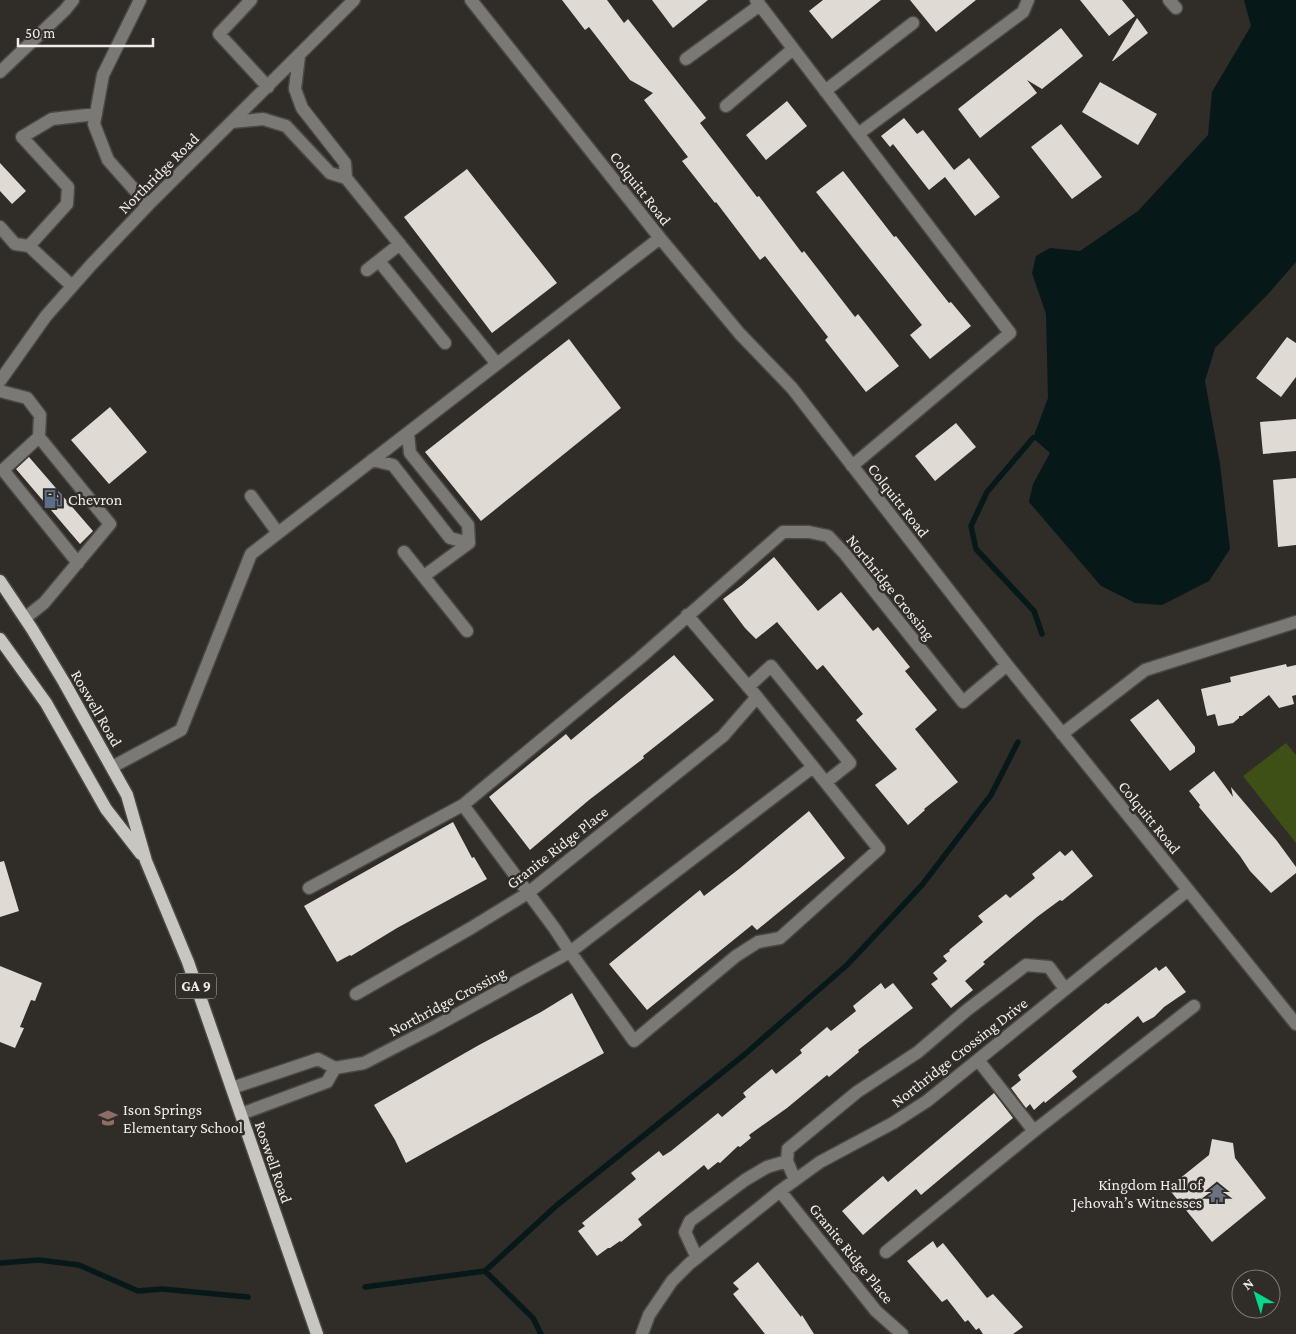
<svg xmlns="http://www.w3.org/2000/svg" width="1296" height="1334" font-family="'Crimson Pro',serif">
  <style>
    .green { fill: #3f5016 }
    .water { fill: #071819 }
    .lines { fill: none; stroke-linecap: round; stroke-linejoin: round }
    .stream { stroke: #071819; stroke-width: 5.5 }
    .building { fill: #e0dad5 }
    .minor-casing { stroke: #4b4743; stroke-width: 15 }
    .major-casing { stroke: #4b4743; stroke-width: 15 }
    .minor { stroke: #7a7976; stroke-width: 12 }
    .major { stroke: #c8c6c0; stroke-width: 12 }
    .labels { text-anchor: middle; stroke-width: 5; stroke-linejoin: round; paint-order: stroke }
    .shield { fill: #302c28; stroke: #b6b2b0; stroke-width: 1 }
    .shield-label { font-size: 15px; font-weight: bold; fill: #efecea }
    .street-label { font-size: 16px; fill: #efecea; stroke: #302c28 }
    .poi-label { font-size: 16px; fill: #efecea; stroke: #302c28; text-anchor: start }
  </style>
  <rect width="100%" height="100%" fill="#302c28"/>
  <path class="green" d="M1286,743L1296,755V843L1243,776Z"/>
  <path class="water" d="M1244,0H1296V262L1269,293L1215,348L1205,381L1220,464L1230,549L1209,581L1162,605L1135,603L1101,586L1029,502L1033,484L1050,453L1033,438L1048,398L1046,314L1032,273L1036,256L1050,248L1080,251L1138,211L1208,135L1212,92L1251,26Z"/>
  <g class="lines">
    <path class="stream" d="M1033,438L987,492L971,526L976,549L1034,611L1042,634
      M0,1263L39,1260L79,1265L138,1291L162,1289L248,1297
      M485,1271L533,1318L541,1334
      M365,1287L485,1271L556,1206L744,1055L847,965L922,885L991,795L1018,742"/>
  </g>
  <path class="building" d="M562,0H607L624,23L628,19L706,118L700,123L757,197L759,196L802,253L804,251L855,317L858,314L899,366L866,392L825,340L828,337L765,256L760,260L716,202L715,203L682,161L688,157L644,100L653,93L630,80L589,27L585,30Z
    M652,0H708L673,28Z
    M823,0H881L832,39L809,11Z
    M910,0H976L936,32Z
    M1080,0H1122L1135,16L1109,36Z
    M1137,18L1148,33L1113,61H1112Z
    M1061,28L1083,56L1042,89L1027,80L1037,93L980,138L958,109Z
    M1100,82L1157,114L1138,145L1082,112Z
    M787,101L807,126L766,160L746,135Z
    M904,118L917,134L923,130L954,170L969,158L1000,197L975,216L945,177L929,190L893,144L890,147L881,136Z
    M1061,124L1102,177L1072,199L1031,147Z
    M0,163L26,191L12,204L0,191Z
    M467,169L557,283L492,333L404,217Z
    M843,171L894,237L896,236L949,303L951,302L971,326L930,359L910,335L922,325L816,192Z
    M1287,337L1296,343V377L1281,397L1256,378Z
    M569,339L621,408L481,521L425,452Z
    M110,407L147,452L109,484L71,440Z
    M1296,419V451L1263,454L1260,422Z
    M956,423L976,447L935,481L915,456Z
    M29,457L93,531L80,544L16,469Z
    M1296,478V545L1278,547L1273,480Z
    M774,557L818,611L841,592L873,631L878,627L910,667L905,671L937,710L915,729L958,782L924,809L925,810L908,825L875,785L897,769L856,720L863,714L823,665L817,670L777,622L756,639L745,628L723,599L742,585Z
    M674,655L714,700L643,756L644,758L589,800L530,850L489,797L566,734L571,740Z
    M1286,664L1287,667L1296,665V695L1292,696L1294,704L1279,708L1269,695L1242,716H1239V718L1233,723L1218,726L1215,714L1207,716L1201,689L1231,682L1230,677Z
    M1158,699L1195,747V752L1170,771L1130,720Z
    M1214,771L1233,797L1231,787L1277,841L1296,867V873L1271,893L1250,871L1240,856L1199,807L1200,805L1189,791Z
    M809,811L845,858L757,930L752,925L647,1010L609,964L700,890L704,896L739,869Z
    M453,822L472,858L474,857L487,879L397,928L351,956L350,955L337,962L304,906Z
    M1072,850L1093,876L1062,901L1060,900L1037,917L983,962L985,964L965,981L973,990L951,1008L931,984L938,979L933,973L947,961L943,956L950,951L949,950L983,922L978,916L1006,894L1010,898L1035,878L1032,874L1060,851L1065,856Z
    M4,861L19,911L0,917V862Z
    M0,966L42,983L35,1001L31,1000L20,1027L24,1028L15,1048L0,1042Z
    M1166,966L1186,992L1164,1007L1154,1017L1143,1023L1138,1016L1072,1071L1077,1077L1045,1103L1044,1101L1034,1110L1030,1104L1026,1108L1011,1088L1021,1080L1018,1075L1106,1003L1108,1004L1156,967L1159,971Z
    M881,983L885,989L893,983L913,1008L858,1050L859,1052L829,1077L827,1075L787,1108L749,1135L751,1138L740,1147L738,1146L720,1163L718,1162L708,1170L704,1165L638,1219L642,1225L621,1242L620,1241L610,1248H608L597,1256L578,1231L585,1226L582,1223L636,1179L631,1173L659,1151L663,1156L671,1151L718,1113L722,1117L746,1097L743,1093L772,1069L776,1074L802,1053L800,1050L827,1027L831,1031L856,1011L853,1006Z
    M572,993L604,1053L406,1163L395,1140L374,1105L479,1045L541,1012Z
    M994,1093L1013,1118L921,1195L916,1189L863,1235L842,1211L883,1176L888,1182Z
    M1212,1139L1233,1143L1235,1158L1266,1198L1212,1242L1168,1188L1209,1155Z
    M933,1241L937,1248L943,1243L987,1298L993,1294L1023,1327L1013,1334H983L979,1328L976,1330L968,1320L965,1322L947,1299L942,1302L907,1261Z
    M758,1262L801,1317L802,1315L814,1334H765L733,1294L739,1289L733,1283Z"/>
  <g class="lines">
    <g class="minor-casing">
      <path id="minor" d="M140,0L103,75L94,124L108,160L148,205
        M251,0L219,34L268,87
        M471,0L660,238L740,334L792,388L1007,665L1296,1024
        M756,0L1010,333L852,466
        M1169,0L1176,8
        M299,56L295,89L302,108L345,163L346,178
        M686,59L760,5
        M0,72L65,10L73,0
        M825,91L913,23
        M726,106L793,49
        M232,122L263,119L286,126L330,173L346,178L497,364
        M858,134L1023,12L1028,0
        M0,227L15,244L29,246L67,204L68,187L22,137L52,119L96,114
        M29,246L72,286
        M379,261L445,343
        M367,270L400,244
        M0,381L46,316L91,265L148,205L354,0
        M0,391L27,398L40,415L39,437L110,524L44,603L25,618
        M408,433L410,453L468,525L469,543
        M39,437L3,470L78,563
        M372,460L393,465L450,538L469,543
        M251,496L278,533
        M404,552L467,631
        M424,576L469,543
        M687,615L757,697L879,849L780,938L758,942L736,956L634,1041L570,952L555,929L463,805L640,658L783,532H809L828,536L845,554L963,702L1007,665
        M748,687L771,666L850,763L826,782
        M1062,734L1145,670L1296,622
        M112,767L181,730L251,554L660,238
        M309,888L463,805
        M356,994L471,928L528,893L723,736L757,697
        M232,1088L318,1059L335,1068L364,1063L434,1027L570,952L813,767
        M241,1114L327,1082L335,1068
        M1034,1131L1194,1006
        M795,1180L787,1161L788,1149L857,1092L918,1052L967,1010L1026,965L1049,967L1065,989
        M780,1191L876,1311L902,1334
        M886,1252L1034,1131L978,1060
        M697,1258L685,1232L690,1221L745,1180L767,1167L787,1161
        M642,1334L649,1315L672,1281L689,1264L780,1191L820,1162L893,1123L927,1101L1188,890"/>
    </g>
    <g class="major-casing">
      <path id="major" d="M0,581L32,629L64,682L127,795L146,861L188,962L317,1334
        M0,639L46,703L106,809L141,854"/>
    </g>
    <use href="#minor" class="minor"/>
    <use href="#major" class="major"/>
  </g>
  <defs>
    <g id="fuel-bare" transform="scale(1.5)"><path d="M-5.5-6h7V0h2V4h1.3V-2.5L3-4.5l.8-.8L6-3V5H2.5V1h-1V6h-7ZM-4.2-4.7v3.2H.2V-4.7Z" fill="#5c6f8a" stroke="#302c28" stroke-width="2.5" paint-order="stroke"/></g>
    <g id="school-bare" transform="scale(1.5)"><path d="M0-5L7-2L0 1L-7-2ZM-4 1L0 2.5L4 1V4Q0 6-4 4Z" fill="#8d6e63" stroke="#302c28" stroke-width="2.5" paint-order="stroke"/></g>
    <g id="temple-bare" transform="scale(1.5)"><path d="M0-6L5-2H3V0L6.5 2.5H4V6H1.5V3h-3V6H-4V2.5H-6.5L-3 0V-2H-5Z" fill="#6b7280" stroke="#302c28" stroke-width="2.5" paint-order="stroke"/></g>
  </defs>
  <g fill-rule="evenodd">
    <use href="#fuel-bare" x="53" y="499"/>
    <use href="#school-bare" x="108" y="1118"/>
    <use href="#temple-bare" x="1217" y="1193"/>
  </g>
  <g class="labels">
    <rect class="shield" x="176" y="973.5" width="40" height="25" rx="4"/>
    <g class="shield-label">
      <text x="196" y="991">GA 9</text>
    </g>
    <g class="street-label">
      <text transform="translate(158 173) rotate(-45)" y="6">Northridge Road</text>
      <text transform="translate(641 188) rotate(52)" y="6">Colquitt Road</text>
      <text transform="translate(899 500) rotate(52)" y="6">Colquitt Road</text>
      <text transform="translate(891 587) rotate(51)" y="6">Northridge Crossing</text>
      <text transform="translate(97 708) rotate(60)" y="6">Roswell Road</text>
      <text transform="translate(1150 817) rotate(51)" y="6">Colquitt Road</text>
      <text transform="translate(557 847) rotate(-38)" y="6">Granite Ridge Place</text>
      <text transform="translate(447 1001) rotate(-28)" y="6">Northridge Crossing</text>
      <text transform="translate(959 1052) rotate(-38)" y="6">Northridge Crossing Drive</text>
      <text transform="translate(274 1162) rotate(71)" y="6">Roswell Road</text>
      <text transform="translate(852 1253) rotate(51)" y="6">Granite Ridge Place</text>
    </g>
    <g class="poi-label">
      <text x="68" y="505">Chevron</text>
      <text x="123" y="1115">Ison Springs<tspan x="123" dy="18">Elementary School</tspan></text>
      <text x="1202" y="1190" text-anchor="end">Kingdom Hall of<tspan x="1202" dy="18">Jehovah’s Witnesses</tspan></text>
    </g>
  </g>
  <g transform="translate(1256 1294) rotate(321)"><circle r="24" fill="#302c28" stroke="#7c7976"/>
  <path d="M0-4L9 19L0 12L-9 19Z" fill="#06d98b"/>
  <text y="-8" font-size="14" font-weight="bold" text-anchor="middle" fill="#efecea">N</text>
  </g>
  <path d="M18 38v8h135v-8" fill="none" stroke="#efecea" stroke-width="2.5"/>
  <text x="25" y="38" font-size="15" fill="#efecea" stroke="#302c28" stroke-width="4" paint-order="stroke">50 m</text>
</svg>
